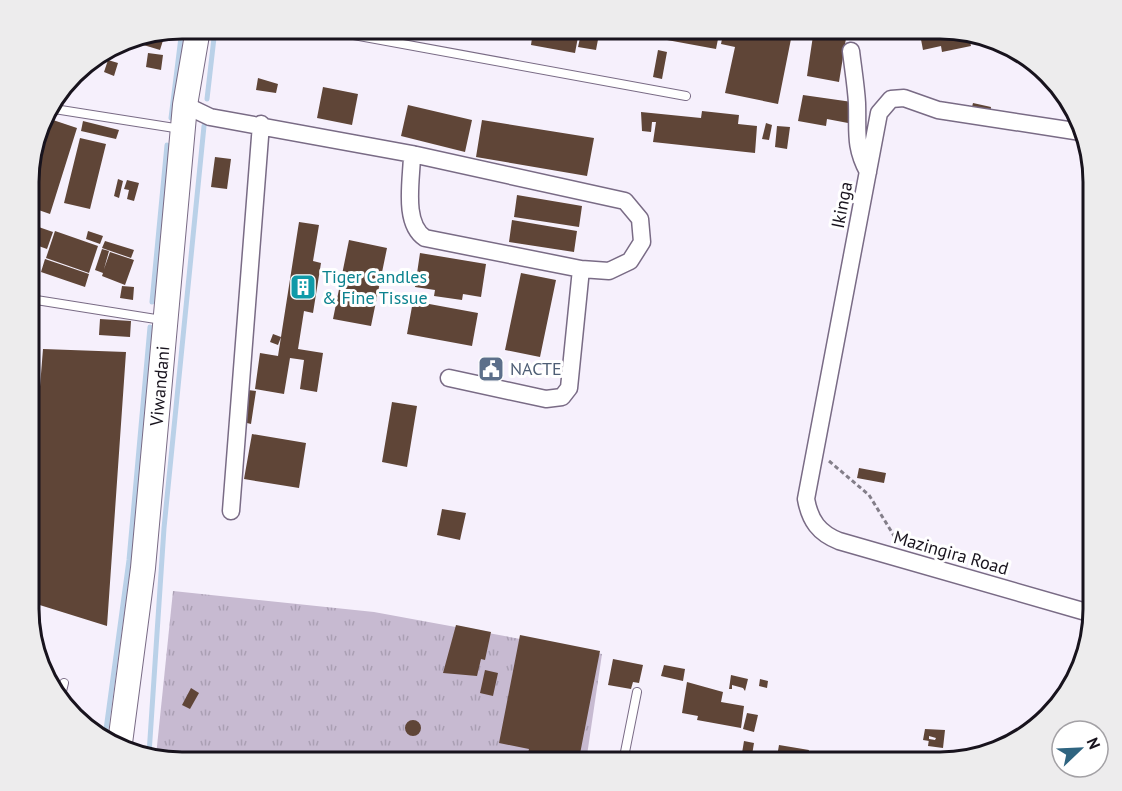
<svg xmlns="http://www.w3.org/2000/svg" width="1122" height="791" font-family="'PT Sans',sans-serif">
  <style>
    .grass { fill: url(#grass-tufts) }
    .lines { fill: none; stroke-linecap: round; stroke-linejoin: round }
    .stream { stroke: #bad1e8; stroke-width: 5 }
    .building { fill: #5f4537 }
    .lane-casing { stroke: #796b85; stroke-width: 10 }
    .street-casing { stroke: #796b85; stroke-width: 19 }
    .secondary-casing { stroke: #796b85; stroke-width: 26 }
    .path { stroke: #837e89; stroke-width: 3; stroke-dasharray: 4.5 3; stroke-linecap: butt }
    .lane { stroke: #fff; stroke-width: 8 }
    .street { stroke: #fff; stroke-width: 16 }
    .secondary { stroke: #fff; stroke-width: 24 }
    .labels { text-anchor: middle; stroke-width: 6; stroke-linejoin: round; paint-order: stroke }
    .street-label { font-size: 18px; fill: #18131d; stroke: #fff }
    .culture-label { font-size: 18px; fill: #0d838f; stroke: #fff; text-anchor: start }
    .service-label { font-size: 18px; fill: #4e5e75; stroke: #fff; text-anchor: start }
    .rim { fill: none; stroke: #18131d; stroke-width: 3 }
  </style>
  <defs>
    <pattern id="grass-tufts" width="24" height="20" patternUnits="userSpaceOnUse" patternTransform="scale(1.5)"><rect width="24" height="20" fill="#c7bad1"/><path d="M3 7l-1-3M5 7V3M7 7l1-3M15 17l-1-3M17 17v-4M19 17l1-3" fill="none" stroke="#aa9fb3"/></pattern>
  </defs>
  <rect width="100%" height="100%" fill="#f6f0fc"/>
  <path class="grass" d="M173,591L374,612L602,654L586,762H172L156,756Z"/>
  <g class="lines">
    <path class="stream" d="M207,99L215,29
      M171,118L182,29
      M152,302L167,145
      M105,737L129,560L150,327
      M149,754L164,528L204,126"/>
  </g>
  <path class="building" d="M418,29H444L442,37L418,33Z
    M466,29H502L501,36Z
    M582,29H600L596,50L578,47Z
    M669,29H720L716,49L667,40Z
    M724,29H793L778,104L725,93L735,47L721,44Z
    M814,29L847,32L839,82L807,76Z
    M919,29H950L969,36L971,46L942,52L941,46L923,50Z
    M166,31L160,50L127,40L132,37Z
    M533,31L578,37L575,53L531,45Z
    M658,50L667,52L662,79L653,77Z
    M148,53L163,55L161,70L146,67Z
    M108,60L118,63L114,76L104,72Z
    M258,78L278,84L276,93L256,90Z
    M323,87L358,94L352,125L317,118Z
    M803,95L852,102L848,123L827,119L826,126L798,121Z
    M973,103L991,107L990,114L971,111Z
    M408,105L472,120L465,152L401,136Z
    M702,111L739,115L738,124L757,126L755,153L653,142L656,122H652L651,132L642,131L641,112L701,118Z
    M47,118L77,128L50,214L30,207V174Z
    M482,120L594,138L587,176L476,157Z
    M83,121L119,130L116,139L81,131Z
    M766,123L772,125L769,140L762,139Z
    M777,126L790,127L787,149L775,147Z
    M80,138L106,144L90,209L64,203Z
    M215,157L231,159L227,189L211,187Z
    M118,179L123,181L119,198L114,196Z
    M127,180L139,183L134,201L127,199L129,190L124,189Z
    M517,195L582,206L579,227L514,217Z
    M512,220L577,231L574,252L509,242Z
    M299,222L319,225L313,261L321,263L313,313L304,311L298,349L323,353L317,392L300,389L304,360L290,358L284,394L255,389L260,353L278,356Z
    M30,224L53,232L47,249L30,243Z
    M55,231L98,246L89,273L46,258Z
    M88,231L103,236L100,244L86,239Z
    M349,240L387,248L371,326L333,319Z
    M105,241L134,250L131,258L102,248Z
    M102,249L109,251L104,269L110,252L134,260L125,285L102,276L103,273L95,270Z
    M420,253L486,264L481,297L463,294L462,300L434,296L435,290L415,287Z
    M45,259L89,274L85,287L41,272Z
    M521,273L556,280L540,357L505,350Z
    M122,286L134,287L133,300L120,298Z
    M413,301L478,313L472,346L407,334Z
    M100,319L131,321L130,337L99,335Z
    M273,334L281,337L278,345L270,342Z
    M43,349L126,352L107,626L30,602V511Z
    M248,390L256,391L251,424L243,422Z
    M392,402L417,406L407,467L382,462Z
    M252,434L306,443L299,488L244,479Z
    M859,468L886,473L884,483L857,478Z
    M442,509L466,513L460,540L437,535Z
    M456,625L491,632L485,660L481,659L477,676L443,673Z
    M520,635L600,651L579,759L549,752L548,757L528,753L529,749L499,743Z
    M613,659L643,665L639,683L633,682L631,689L608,685Z
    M664,665L685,669L683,681L661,676Z
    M485,670L498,673L493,696L480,693Z
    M731,675L748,679L745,691L743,688L732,685V689H729Z
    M760,679L768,681L767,688L759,686Z
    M687,682L723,692L721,702L744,706L741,728L697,720L698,716L682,713Z
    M191,688L199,693L190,709L182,705Z
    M747,713L758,715L754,732L743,729Z
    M405 728a8 8 0 1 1 16 0a8 8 0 1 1-16 0Z
    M925,729L945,730L943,748L928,746L929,739L935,740L936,738L929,736V741L923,740Z
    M744,741L754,743L752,755L742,753Z
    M779,745L809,750L806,762H776Z
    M831,756L856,761V762H830Z"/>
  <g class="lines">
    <g class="lane-casing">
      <path id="lane" d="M321,29L686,96
        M48,108L181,129
        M30,299L162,320
        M60,699L64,683
        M623,762L637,692"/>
    </g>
    <g class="street-casing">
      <path id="street" d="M851,51C853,68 856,86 857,103C858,132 854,146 868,172
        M185,105L210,117L412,154L625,201L640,219L642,242L630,261L609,271L581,269L425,238C402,223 412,178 412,154
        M1081,132L938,110L904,98L891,99L879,113L806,499C810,521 819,533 839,541L1093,614
        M449,378L546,399L562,397L569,388L581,269
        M231,511L261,124"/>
    </g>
    <g class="secondary-casing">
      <path id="secondary" d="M120,743L143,568L185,105L198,29"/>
    </g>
    <path class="path" d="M829,461L869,495L896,539"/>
    <use href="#lane" class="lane"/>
    <use href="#street" class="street"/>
    <use href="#secondary" class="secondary"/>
  </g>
  <defs>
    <g id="building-square" transform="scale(1.35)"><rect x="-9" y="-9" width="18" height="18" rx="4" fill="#0f9aa8" stroke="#fff"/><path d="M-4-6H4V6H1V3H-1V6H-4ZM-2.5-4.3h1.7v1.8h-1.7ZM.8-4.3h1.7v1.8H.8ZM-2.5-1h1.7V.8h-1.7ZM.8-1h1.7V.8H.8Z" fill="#fff"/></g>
    <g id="civic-square" transform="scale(1.35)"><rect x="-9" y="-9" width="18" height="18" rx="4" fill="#5c6f8a" stroke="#fff"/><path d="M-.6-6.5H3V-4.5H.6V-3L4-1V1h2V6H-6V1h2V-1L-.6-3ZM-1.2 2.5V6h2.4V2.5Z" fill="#fff"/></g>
  </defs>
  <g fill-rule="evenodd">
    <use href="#building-square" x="303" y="287"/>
    <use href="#civic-square" x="491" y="369"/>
  </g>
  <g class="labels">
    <g class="street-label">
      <text transform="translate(842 205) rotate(-79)" y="6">Ikinga</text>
      <text transform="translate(160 386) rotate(-85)" y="6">Viwandani</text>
      <text transform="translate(951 553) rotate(16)" y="6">Mazingira Road</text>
    </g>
    <g class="culture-label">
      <text x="322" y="283">Tiger Candles<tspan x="322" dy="21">&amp; Fine Tissue</tspan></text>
    </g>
    <g class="service-label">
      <text x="510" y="375">NACTE</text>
    </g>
  </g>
  <path d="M0 0H1122V791H0ZM182 39H940A143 143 0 0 1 1083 182V609A143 143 0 0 1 940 752H182A143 143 0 0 1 39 609V182A143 143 0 0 1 182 39Z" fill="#edeced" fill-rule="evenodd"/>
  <path class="rim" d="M182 39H940A143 143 0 0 1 1083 182V609A143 143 0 0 1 940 752H182A143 143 0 0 1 39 609V182A143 143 0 0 1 182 39Z"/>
  <g transform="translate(1080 749) rotate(67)"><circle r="28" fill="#ffffff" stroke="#a3a1a5" stroke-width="1.5"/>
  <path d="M0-4.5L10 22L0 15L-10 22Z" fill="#2f6480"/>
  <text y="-9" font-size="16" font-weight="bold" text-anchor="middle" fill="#18131d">N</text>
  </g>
</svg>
